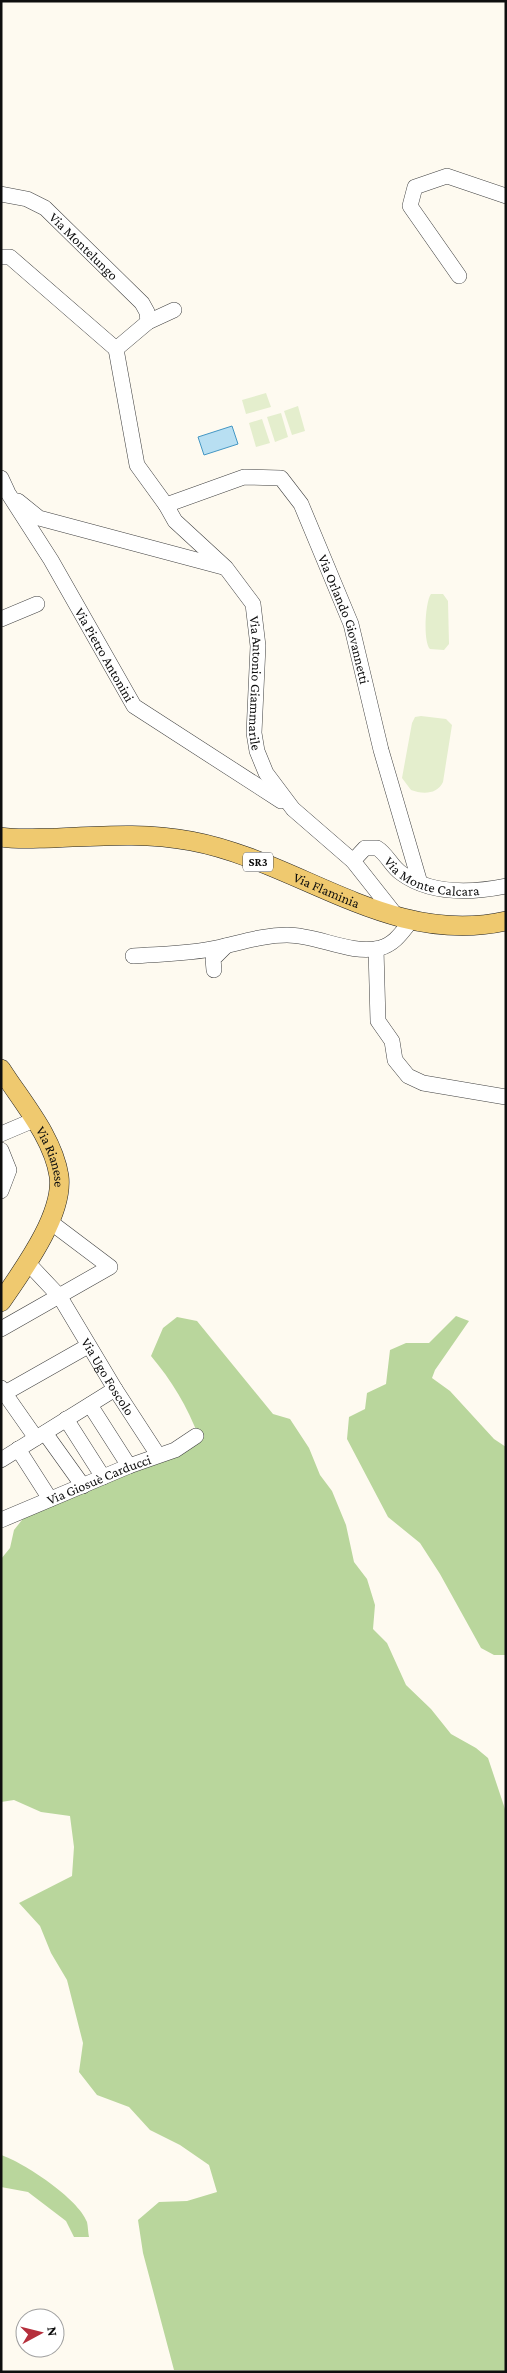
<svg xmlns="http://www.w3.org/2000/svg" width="507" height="2373" font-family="'Crimson Pro',serif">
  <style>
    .forest { fill: #b9d69c }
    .pitch { fill: #e4eecd }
    .water { fill: #b8dff2; stroke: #4497c4 }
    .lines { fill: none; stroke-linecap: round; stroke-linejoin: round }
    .minor-casing { stroke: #414141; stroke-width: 16 }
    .major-casing { stroke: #1f1f1f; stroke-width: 20 }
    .minor { stroke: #fff; stroke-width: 15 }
    .major { stroke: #efc96f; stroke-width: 19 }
    .labels { text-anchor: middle; stroke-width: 5; stroke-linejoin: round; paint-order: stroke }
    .shield { fill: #fff; stroke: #565656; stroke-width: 1 }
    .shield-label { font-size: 12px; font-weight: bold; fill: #0e0e0e }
    .street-label { font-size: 14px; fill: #0e0e0e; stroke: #fff }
  </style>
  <rect width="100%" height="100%" fill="#fefaf0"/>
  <path class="forest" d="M456,1316L469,1321L435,1370L432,1378L450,1391L494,1439L506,1447V1655H494L481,1648L440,1574L420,1543L388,1517L347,1439L349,1417L365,1409L367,1393L386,1384L390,1350L406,1343H429Z
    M177,1317L197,1321L273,1414L290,1419L309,1448L320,1475L332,1491L346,1525L354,1562L367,1579L375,1605L373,1629L387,1643L406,1685L431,1709L451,1734L476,1748L488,1758L506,1812V2372L174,2370L143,2253L138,2220L159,2202L187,2201L217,2192L209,2165L180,2145L150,2130L129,2107L97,2095L79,2072L83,2043L67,1980L51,1953L40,1926L19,1903L72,1876L74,1847L70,1816L41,1812L14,1800L1,1802V1559L10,1548L14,1530L26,1515L199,1437C187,1406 172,1381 151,1356L163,1328Z
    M1,2155C23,2162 79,2199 87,2222C88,2226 88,2233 89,2237H74L66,2221L28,2192L1,2187Z"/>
  <path class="pitch" d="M266,393L271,407L246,414L242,400Z
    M298,406L305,431L292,435L284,411Z
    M281,413L288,437L275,442L267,417Z
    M262,419L270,443L256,447L249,423Z
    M431,594H443L448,601L449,644L444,650L430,649C423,643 425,602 431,594Z
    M421,716L446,719L452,725L443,782C437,795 422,794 411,790L402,778L412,723L415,717Z"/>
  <path class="water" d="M232,426L238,444L204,455L198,437Z"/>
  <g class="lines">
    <g class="minor-casing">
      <g id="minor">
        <path id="s1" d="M1,194L27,199L45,208L142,303L147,312L148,322"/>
        <path d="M1,257H10L116,349"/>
        <path d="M459,276L410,206L415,187L447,176L506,196"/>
        <path id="s2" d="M174,310L148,322L116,349L137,465L166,505L175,521L226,568L253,604L258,646L254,733L257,751L266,773L293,809L353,861"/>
        <path id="s3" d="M1,478L8,493L51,560L134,706L281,801"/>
        <path d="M18,501L39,518L223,567"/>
        <path id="s4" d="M166,505L244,477L281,478L301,504L351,624L381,750L420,883"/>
        <path d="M1,619L37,604"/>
        <path id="s5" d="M398,918L353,861L365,848H377C387,854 391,866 401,873C431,895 471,893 506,886"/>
        <path d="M376,949L378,1021L392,1041L395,1060L408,1076L423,1083L506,1097"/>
        <path d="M133,956C160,954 189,954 216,948C240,943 262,935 287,935C319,935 349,955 380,948C395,944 402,932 411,921"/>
        <path d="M214,970L213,959L226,946"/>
        <path d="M1,1134L34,1120"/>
        <path d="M1,1150L9,1170L1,1191"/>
        <path id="s6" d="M27,1262L60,1297L115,1389L158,1455"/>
        <path d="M1,1329L110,1267L49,1221"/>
        <path d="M1,1388L36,1438"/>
        <path d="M5,1393L88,1346"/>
        <path d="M90,1405L129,1466"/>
        <path d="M66,1419L103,1477"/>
        <path d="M45,1433L83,1486"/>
        <path d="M18,1449L50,1499"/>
        <path d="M1,1460L115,1389"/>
        <path id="s7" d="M1,1520L129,1466L175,1450L196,1436"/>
      </g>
    </g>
    <g class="major-casing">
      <g id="major">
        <path id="s8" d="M1,837C19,840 37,838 54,838C100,836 146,832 191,841C299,861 390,947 506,921"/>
        <path id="s9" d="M1,1069C22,1102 53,1137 59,1176C64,1215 22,1271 1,1302"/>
      </g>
    </g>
    <use href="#minor" class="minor"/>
    <use href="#major" class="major"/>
  </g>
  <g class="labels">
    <rect class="shield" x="243" y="852.5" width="30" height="19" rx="4"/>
    <g class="shield-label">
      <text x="258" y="866">SR3</text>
    </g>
    <g class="street-label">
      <text dy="5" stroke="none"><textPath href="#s1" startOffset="101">Via Montelungo</textPath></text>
      <text dy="5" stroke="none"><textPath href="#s4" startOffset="276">Via Orlando Giovannetti</textPath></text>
      <text dy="5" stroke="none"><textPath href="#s3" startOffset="205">Via Pietro Antonini</textPath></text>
      <text dy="5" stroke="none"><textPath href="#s2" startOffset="450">Via Antonio Giammarile</textPath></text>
      <text dy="5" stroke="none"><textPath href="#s5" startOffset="168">Via Monte Calcara</textPath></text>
      <text dy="5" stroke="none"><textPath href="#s8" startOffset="335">Via Flaminia</textPath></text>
      <text dy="5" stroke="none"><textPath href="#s9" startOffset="102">Via Rianese</textPath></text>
      <text dy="5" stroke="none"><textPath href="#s6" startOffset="141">Via Ugo Foscolo</textPath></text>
      <text dy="5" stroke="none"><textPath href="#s7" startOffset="106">Via Giosuè Carducci</textPath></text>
    </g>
  </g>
  <rect width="507" height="2373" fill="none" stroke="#0e0e0e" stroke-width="5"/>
  <g transform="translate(40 2333) rotate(83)"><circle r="24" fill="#ffffff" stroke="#9f9f9f"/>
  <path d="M0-4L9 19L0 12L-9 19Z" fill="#b52f3c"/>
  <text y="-8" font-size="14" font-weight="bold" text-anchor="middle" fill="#0e0e0e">N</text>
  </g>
</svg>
